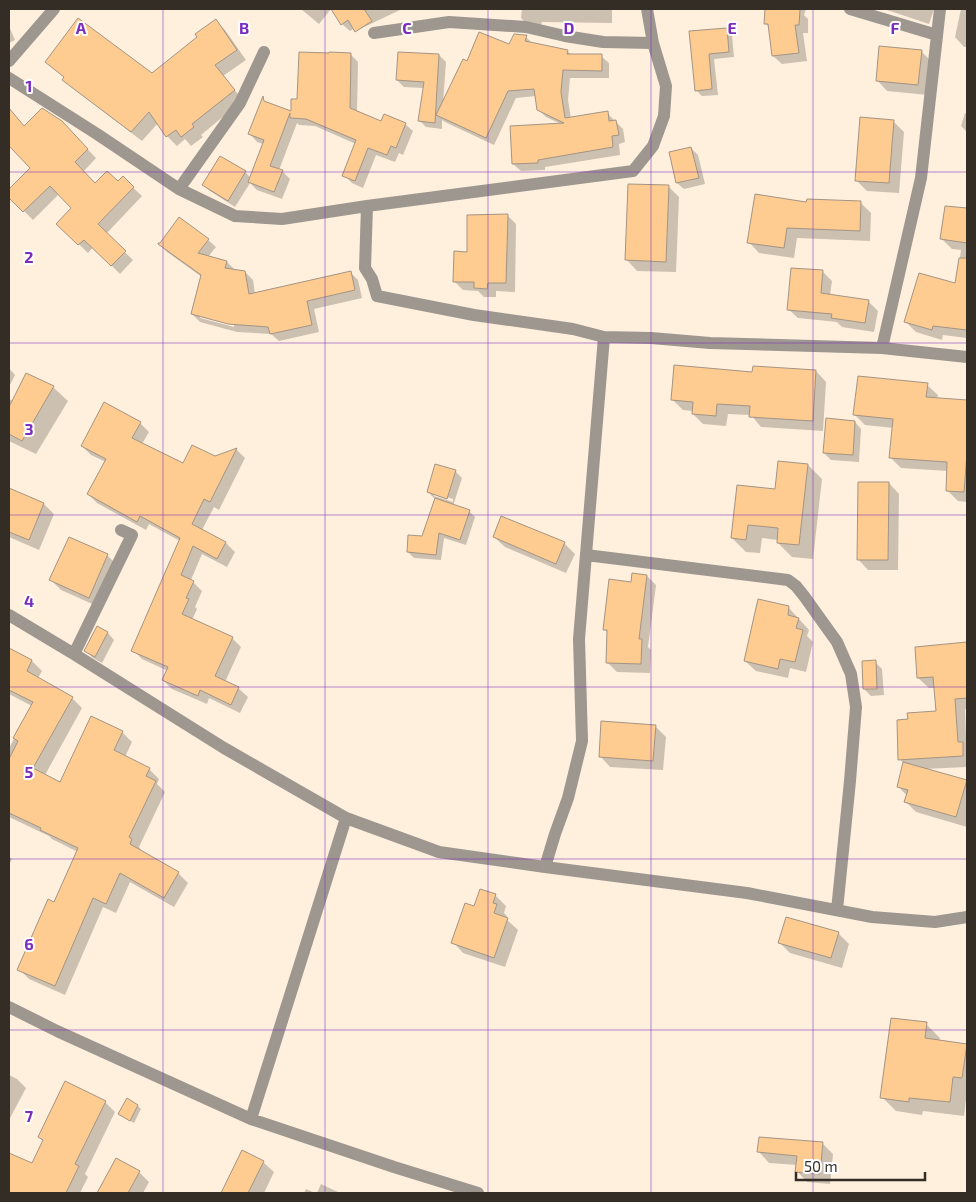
<svg xmlns="http://www.w3.org/2000/svg" width="976" height="1202" font-family="'Exo 2',sans-serif">
  <style>
    .shadow { fill: #0003; fill-rule: evenodd }
    .building { fill: #fecc90; stroke: #a39484 }
    .lines { fill: none; stroke-linecap: round; stroke-linejoin: round }
    .minor { stroke: #9e9790; stroke-width: 12 }
    .grid { fill: none; stroke: #7b2cbf; stroke-width: 1; stroke-opacity: 0.55 }
    .grid-label { font-size: 16px; text-anchor: middle; font-weight: bold; fill: #7b2cbf; stroke: #fff; stroke-width: 4; stroke-linejoin: round; paint-order: stroke }
  </style>
  <rect width="100%" height="100%" fill="#fff0de"/>
  <path class="shadow" d="M301,9H331L319,24Z
    M341,9H402L358,30L356,27L350,31L342,24L335,13Z
    M522,9H612V23L542,22L540,28L530,27L521,18Z
    M766,9H806L804,15L808,19V33H803L807,61L782,64L773,56L769,27L766,24Z
    M884,9H934L929,24Z
    M961,9H967V47H964L955,37Z
    M216,21L225,30L246,60L223,76L243,100L201,135L203,137L191,146L185,139L177,146L167,136L158,123L142,141L74,89L64,79L65,78L47,62L152,75L199,37Z
    M9,26L15,40L9,43Z
    M726,29L732,35L734,57L714,59L718,95L702,96L696,90L691,33Z
    M526,37L533,44L567,51L572,55L601,56L609,63V78H570L568,100L571,119L607,113L623,129L625,142L619,144L620,155L545,167V170L521,171L513,164L561,124L546,117L538,109L536,96L516,98L494,145L445,122L442,120V129L426,127L419,120L424,88L404,87L397,80L439,55L446,62L443,103L468,62L510,46Z
    M921,51L932,62L928,95L887,91L877,80Z
    M350,54L358,62L357,112L382,123L405,124L413,131L403,155L399,153L395,162L376,155L363,188L352,183L344,175L356,144L315,126L299,125L297,123L279,170L282,171L290,179L282,199L257,190L250,183L235,207L210,191L204,185L245,172L251,178L263,144L257,142L250,134L262,102L292,113L298,100Z
    M9,110L25,127L61,122L96,158L83,172L95,185L118,183L123,178L142,196L106,234L133,260L120,274L93,247L88,253L58,224L73,208L59,194L33,220L9,196V191L32,168L9,144Z
    M965,113L967,114V132L961,126Z
    M893,121L904,132L899,193L867,191L857,181Z
    M691,148L698,155L705,184L684,189L677,183Z
    M668,186L679,197L676,272L637,271L627,260Z
    M860,202L871,213L870,241L797,238L794,258L759,253L749,242L808,203Z
    M946,207L967,210V338L943,335L942,340L916,332L906,322L956,285L961,250L952,249L942,239Z
    M507,215L516,224L515,292L496,291V297H484L478,291L463,290L454,281L469,253Z
    M208,240L216,247L208,257L227,262L235,270L245,272L253,280L255,294L350,272L358,280L362,298L314,309L319,332L279,341L271,334L237,332L200,322L192,314L202,277L167,252L160,245ZM200,315L234,325V327L200,318Z
    M823,272L832,281L830,295L868,301L878,311L874,332L842,327L837,322L798,318L788,309Z
    M9,368L15,375L9,387Z
    M816,371L826,382L823,431L761,427L751,415L728,414L726,426L703,424L693,414V411L683,410L673,400L753,373Z
    M26,375L54,388L68,401L36,454L9,441V399L13,401Z
    M927,385L938,395L937,399L967,402V502L958,501L947,490L948,471L901,468L890,457L894,428L865,425L854,414Z
    M855,422L861,429L859,462L831,460L824,453Z
    M140,423L149,432L142,444L184,464L215,457L236,449L245,458L219,510L214,507L202,530L226,543L235,552L227,567L202,554L191,580L202,591L195,607L197,609L192,620L232,638L241,647L225,682L238,688L248,697L240,713L209,698L207,704L172,689L163,680L168,671L142,659L133,650L180,541L149,524L146,530L97,503L88,494L106,462L91,455L82,446Z
    M808,465L822,479L813,559L792,557L778,543V540L762,538L760,553L746,552L732,538L777,491Z
    M455,471L462,478L453,506L469,511L475,517L466,545L444,538L441,560L414,558L408,552L422,537L435,499L428,492ZM434,493L453,499V502L434,496Z
    M889,483L899,494L898,570H868L858,559Z
    M9,489L44,504L54,514L39,550L9,537Z
    M494,537L564,543L575,554L566,573L505,547Z
    M107,555L118,566L99,607L61,590L51,580Z
    M647,576L656,585L648,647L651,650L650,673L617,672L608,663V633L604,629L632,583Z
    M789,608L809,630L807,636L813,642L806,672L790,668L788,678L756,671L745,661Z
    M108,633L114,640L102,663L93,658L86,651Z
    M967,644V709H965L967,767L924,769L967,782V827L916,812L906,802L907,796L898,786L904,764L900,759L937,712L935,688H929L918,678L916,648Z
    M9,649L32,661L42,671L38,678L72,698L82,708L45,775L60,783L122,732L132,742L125,757L149,769L159,779L157,784L165,792L139,847L141,850V851L178,873L188,883L174,907L130,882L116,913L103,907L65,995L29,979L19,969L55,904L78,852L52,839L49,836L9,817V748L32,706L9,694Z
    M875,662L882,669L884,695L871,696L864,689Z
    M655,726L666,737L663,770L610,767L600,756Z
    M9,856L12,859L9,865Z
    M495,895L506,906L504,913L507,916L506,919L518,930L505,967L463,953L453,942L475,908Z
    M838,933L849,944L842,968L790,953L780,943Z
    M926,1024L940,1038L939,1041L967,1046V1091L964,1116L923,1111L922,1115L896,1111L882,1097Z
    M9,1075L17,1079L26,1088L9,1120Z
    M105,1102L115,1112L85,1174L88,1177L80,1193H9V1154L33,1165L44,1142L39,1137Z
    M138,1106L141,1109L134,1123L123,1117L120,1114Z
    M822,1143L833,1154L830,1184L807,1182L797,1171V1165L769,1163L759,1152Z
    M242,1151L263,1162L274,1172L264,1193H222Z
    M116,1160L139,1172L149,1182L143,1193H99Z
    M321,1184L340,1193H317Z
    M306,1189L315,1193H304Z"/>
  <path class="building" d="M331,9H365H364L372,21L355,32L348,20L341,25Z
    M765,9H800L799,25H795L799,53L772,56L768,24H764Z
    M78,18L152,73L197,37L195,34L216,19L237,50L215,65L235,90L192,124L194,127L181,137L176,130L166,137L149,112L131,132L62,80L64,77L45,62Z
    M727,28L729,52L709,54L712,89L695,91L689,31Z
    M479,32L509,44L514,34L525,35H527L525,41L568,50L567,54H602V71L563,70L561,92L565,118L608,111L609,121L616,120L619,135L612,136L613,147L538,160V163L512,164L510,126L564,123L537,110L534,89L508,91L486,138L436,115L463,59L467,61Z
    M879,46L922,50L918,85L876,81Z
    M299,52L329,53V52L351,53L350,108L381,121L384,114L406,123L396,148L391,146L387,155L368,148L355,181L342,176L356,140L306,119L290,118V113L270,166L283,170L274,192L248,182L264,140L248,134L263,96L264,101L291,111V99H297Z
    M398,52L439,54L435,123L418,121L424,82L396,80Z
    M9,108L24,126L42,108L62,121L88,149L75,162L95,183L107,171L118,181L123,176L134,187L98,224L126,251L111,266L84,240L78,245L56,224L71,208L50,186L23,212L9,198V189L30,168L9,146Z
    M860,117L894,120L889,183L855,181Z
    M691,147L699,178L676,183L669,152Z
    M220,156L246,171L228,201L202,185Z
    M628,184L669,185L666,262L625,260Z
    M755,194L806,202L807,199L861,201L860,231L787,228L784,248L747,243Z
    M945,206L967,208V243L940,239Z
    M508,214L506,283H488L487,289L474,288V282H453L454,251L467,252V215Z
    M179,217L209,239L198,253L227,261L225,268L245,271L249,294L351,271L355,290L307,301L312,325L270,334L268,327L228,324L191,314L201,275L158,244V243H160Z
    M959,258H967V330L933,326L932,330L904,322L919,273L955,283Z
    M791,268L823,270L821,293L869,300L865,323L831,318L832,314L787,310Z
    M674,365L752,372L753,366L816,370L813,421L749,417L750,406L717,404L716,416L692,414L693,402L671,400Z
    M26,373L54,386L22,441L9,434V407Z
    M858,376L928,383L926,397L967,400V453L964,492L946,491L947,462L889,458L893,419L853,415Z
    M104,402L141,422L132,438L183,463L192,445L215,456L237,448L210,502L204,499L192,524L226,542L217,559L193,546L181,575L194,581L186,598L189,599L182,614L233,637L215,676L239,687L231,705L200,690L198,696L162,680L168,667L131,651L180,538L140,516L137,522L87,494L106,459L81,446Z
    M826,418L855,421L853,455L823,453Z
    M778,461L808,464L799,545L777,543L778,528L748,525L746,540L731,538L737,485L775,489Z
    M435,464L456,470L447,499L427,492Z
    M858,482H889L888,560H857Z
    M9,488L44,503L29,540L9,532Z
    M435,498L470,510L460,540L439,533L436,555L407,552L408,535L422,536Z
    M501,516L565,542L556,564L493,537Z
    M69,537L108,554L89,598L49,580Z
    M632,573L647,575L639,639H642L641,664L606,663L607,630H603L609,579L631,582Z
    M758,599L789,606L788,615L799,618L796,628L803,630L795,662L780,659L778,669L744,661Z
    M97,626L108,632L95,657L84,651Z
    M967,642V698L955,699L958,742H963V756L898,760L897,720L908,719L907,713L936,711L933,677L917,678L915,647Z
    M9,648L32,660L27,671L73,697L33,768L60,782L91,716L123,731L114,750L150,768L146,776L156,781L129,837L132,839L130,844L179,872L164,898L120,873L106,904L93,898L55,986L17,970L48,899L54,902L78,848L40,830L41,828L9,813V759L18,741L13,738L33,702L9,690Z
    M876,660L877,689H863L862,661Z
    M601,721L656,725L653,761L599,757Z
    M903,762L967,780L956,817L904,802L908,790L897,787Z
    M480,889L496,894L493,903L497,904L494,913L508,918L494,958L451,943L465,903L474,906Z
    M786,917L839,932L831,958L778,943Z
    M891,1018L927,1022L925,1038L967,1044L962,1078L953,1077L950,1102L909,1098V1102L880,1098Z
    M65,1081L106,1101L75,1164L79,1166L66,1193H9V1153L32,1163L43,1140L38,1137Z
    M127,1098L138,1105L130,1121L118,1114Z
    M759,1137L823,1142L820,1174L795,1172L797,1156L757,1152Z
    M242,1150L264,1161L248,1193H221Z
    M116,1158L140,1171L128,1193H97Z"/>
  <g class="lines">
    <path class="minor" d="M850,9L937,35
      M374,33L449,22L526,27L565,36L603,42L653,43
      M9,61L54,9
      M9,78L97,134L179,189L235,216L282,219L367,206L633,171L653,146L664,116L666,86L653,43L647,9
      M179,189L240,103L264,52
      M367,206L365,268L372,279L377,296L474,315L573,329L604,337L651,338L710,343L882,348L967,357
      M882,348L921,178L940,9
      M586,555L788,580L796,586L804,596L837,642L851,674L856,707L850,781L837,910
      M9,615L74,654L224,748L346,818L439,852L545,867L555,834L568,798L582,741L579,639L604,337
      M74,654L132,535L121,530
      M545,867L747,893L872,917L935,922L967,917
      M9,1007L57,1031L251,1119L346,818
      M251,1119L394,1167L478,1193"/>
  </g>
  <path class="grid" d="M163,9V1193M325,9V1193M488,9V1193M651,9V1193M813,9V1193M9,172H967M9,343H967M9,515H967M9,687H967M9,859H967M9,1030H967"/>
  <g class="grid-label">
    <text x="81" y="34">A</text>
    <text x="244" y="34">B</text>
    <text x="407" y="34">C</text>
    <text x="569" y="34">D</text>
    <text x="732" y="34">E</text>
    <text x="895" y="34">F</text>
    <text x="29" y="92">1</text>
    <text x="29" y="263">2</text>
    <text x="29" y="435">3</text>
    <text x="29" y="607">4</text>
    <text x="29" y="778">5</text>
    <text x="29" y="950">6</text>
    <text x="29" y="1122">7</text>
  </g>
  <rect width="976" height="1202" fill="none" stroke="#332d26" stroke-width="20"/>
  <path d="M796 1172v8h129v-8" fill="none" stroke="#332d26" stroke-width="2.5"/>
  <text x="804" y="1172" font-size="15" fill="#332d26" stroke="#ffffff" stroke-width="4" paint-order="stroke">50 m</text>
</svg>
